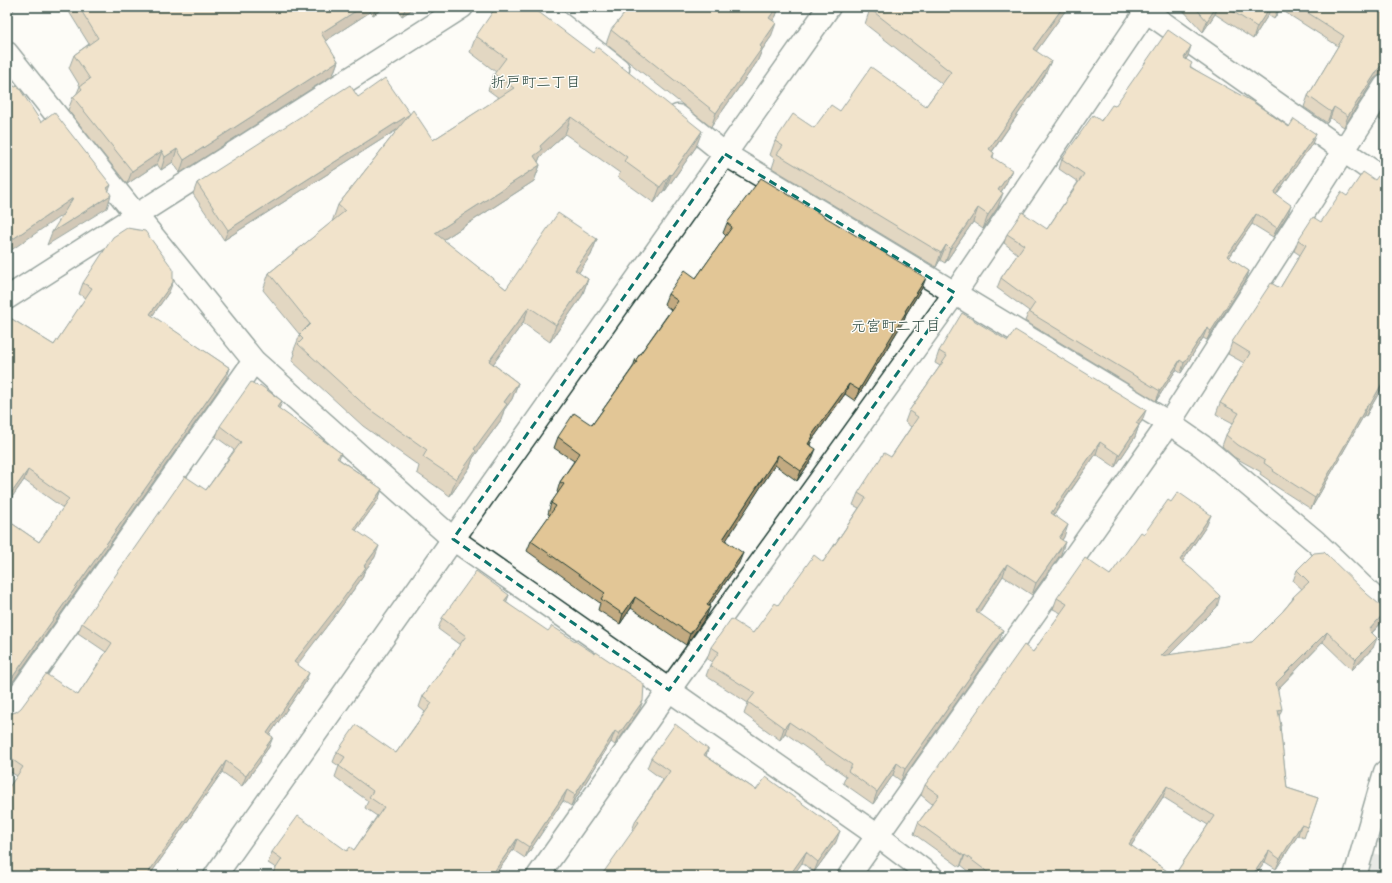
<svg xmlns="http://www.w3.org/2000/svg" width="1392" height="883" font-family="Kalam,'Klee One',sans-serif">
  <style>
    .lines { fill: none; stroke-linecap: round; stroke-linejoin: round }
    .motorway-tunnel { stroke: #d1d6d0; stroke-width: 22; stroke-dasharray: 22 11; stroke-linecap: butt }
    .minor-casing { stroke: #1f3d34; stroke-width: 25 }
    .tertiary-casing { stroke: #1f3d34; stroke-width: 25 }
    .minor { stroke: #fdfcf7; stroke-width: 22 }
    .tertiary { stroke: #fdfcf7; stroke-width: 22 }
    .wall { fill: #c2aa81; stroke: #1f3d34; fill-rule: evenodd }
    .shaded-wall { fill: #9e8b69; stroke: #1f3d34 }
    .building { fill: #e2c696; stroke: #1f3d34; fill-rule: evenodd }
    .marked { fill: none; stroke: #0f766e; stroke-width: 3; stroke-dasharray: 8 5; stroke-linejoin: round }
    .labels { text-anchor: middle; stroke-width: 3; stroke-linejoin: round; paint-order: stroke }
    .neighbourhood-label { font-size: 15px; fill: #1f3d34; stroke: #fdfcf7 }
  </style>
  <rect width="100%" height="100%" fill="#fdfcf7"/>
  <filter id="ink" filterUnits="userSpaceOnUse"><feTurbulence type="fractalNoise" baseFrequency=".025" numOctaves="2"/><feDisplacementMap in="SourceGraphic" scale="8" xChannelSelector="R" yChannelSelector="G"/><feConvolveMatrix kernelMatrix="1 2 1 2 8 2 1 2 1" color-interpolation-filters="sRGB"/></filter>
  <g filter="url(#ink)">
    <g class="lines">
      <path class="motorway-tunnel" d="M1373,876L1385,838"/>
      <g class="minor-casing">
        <path id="minor" d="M539,7L618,69
          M1142,7L1146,11L1385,180
          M7,53L136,215L254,361L453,539L878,836L931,876
          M678,116L725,154L1169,423L1202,446L1315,541L1385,608
          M7,298L462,7
          M7,712L254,361
          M538,876L669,690L955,293L1149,7
          M849,876L1169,423L1385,86"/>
      </g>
      <g class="tertiary-casing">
        <path id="tertiary" d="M215,876L829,7
          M1355,876L1385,772"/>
      </g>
      <use href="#minor" class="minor"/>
      <use href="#tertiary" class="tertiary"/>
    </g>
    <path class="wall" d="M66,7H386L373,15L370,12L325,41L338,61L333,75L180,173L173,162L161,170L157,164L127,184L68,110L73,97L77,93L80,86L69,68L74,55L89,44Z
      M396,7H416L402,16Z
      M630,7H779L776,16L773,20L771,37L762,50L757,62L711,127L606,44L611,30Z
      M872,7H1068L1036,51L1045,75L992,152L994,153L993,157L1006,184L1001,192L998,207L983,229L973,222L945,263L940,260L936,267L772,168L775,159L770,155L775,141L814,128L840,111L926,106L942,84L865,24L870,9Z
      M1180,7H1385L1379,75L1374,79L1344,127L1330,118L1327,123L1304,107L1308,96L1338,46L1280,9L1274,19L1268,15L1253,39L1215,14L1203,32Z
      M476,36L696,147L665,191L664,190L654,203L618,177L620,173L565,134L540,157L538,162L540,165L534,181L443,240L506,289L597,239L591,255L578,273L588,279L582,296L550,342L523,323L493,364L518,383L512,399L504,410L501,420L473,458L470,467L450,496L417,473L419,466L363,426L292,361L295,354L293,352L300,335L263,290L269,273L332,222L338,205L398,129L224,240L193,194L197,183L358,97L409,116L433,140L499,98L488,90L494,74L496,72L470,52Z
      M1188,56L1186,59L1191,67L1312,144L1276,195L1288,214L1273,237L1252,224L1229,258L1249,271L1246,280L1207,340L1203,338L1181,373L1176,370L1156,401L1025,321L1029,311L997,288L1001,278L1018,254L1004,243L1007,234L1047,229L1078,182L1059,169L1062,159L1115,106Z
      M1385,104V123L1379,119L1383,108Z
      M1375,180L1385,382L1366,416L1364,415L1311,509L1269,482L1270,481L1260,474L1261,472L1234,457L1222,446L1226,435L1233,423L1216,414L1220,403L1244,363L1228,354L1232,342L1280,288L1300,255L1294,251L1298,240L1321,222L1347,196Z
      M727,223L922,288L906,314L903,322L855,401L845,394L812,440L810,445L812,459L797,481L775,465L725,541L739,563L709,606L706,617L686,645L631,608L620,624L598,610L600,603L527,551L531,541L550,515L548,514L551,503L558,493L557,492L560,482L574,461L554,448L558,437L592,425L633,367L635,361L671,310L664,304L668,294L696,278L726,236L723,233Z
      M83,283L169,292L152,316L230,368L226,379L7,690V520L39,542L63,508L24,480L7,504V316L54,345L86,298L79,294Z
      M939,351L1142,421L1139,425L1135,437L1115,467L1096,454L1054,515L1064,537L1062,540L1061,554L1032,595L1003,576L979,613L999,642L901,781L893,775L873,804L843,783L846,776L785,733L780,740L744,714L748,703L706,676L710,665L712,662L707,659L711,647L753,633L778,605L823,562L859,508L853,505L858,493L891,457L911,427L905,422L909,411L940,366L935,363Z
      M259,387L282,401L279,409L341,453L339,459L382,489L378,500L356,530L375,557L364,572L362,578L333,618L297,664L305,683L270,734L269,747L261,758L260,762L242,786L222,772L149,876H7L17,776L7,770V713L9,714L16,712L78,695L106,652L78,633L82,623L206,490L234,450L216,437L220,426Z
      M1207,525L1182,562L1217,607L1169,655L1252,642L1283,611L1292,600L1293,597L1302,589L1293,581L1297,570L1383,621L1372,633L1373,648L1352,670L1323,642L1278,689L1280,728L1287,788L1318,798L1304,838L1298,835L1276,869L1265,862L1255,876H975L961,865L960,867L914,834L918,823L932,804L921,795L925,785L1033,652L1061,613L1053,609L1057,598L1110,575L1144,534ZM1163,797L1208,825L1174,876L1131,846Z
      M509,595L506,602L639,711L615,745L611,742L571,806L563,801L525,858L513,850L494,876H271L276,868L268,863L272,852L347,851L354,850L377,816L365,808L368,801L335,777L339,766L333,762L337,752L396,753L425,712L419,707L423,696L460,645L438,629L442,618Z
      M708,749L706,756L756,790L836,842L814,872L802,863L632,830L636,820L663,780L647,768L651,758Z"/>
    <path class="shaded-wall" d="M7,7H18L7,14Z
      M362,7H372L370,12L316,47L321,33Z
      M376,7H386L373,15Z
      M406,7H416L402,16Z
      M777,7H779L776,16L764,32L769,18Z
      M1063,7H1068L1028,63L1033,49Z
      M1216,7H1218L1215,14L1203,32L1207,21Z
      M1270,7H1271L1268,15L1253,39L1257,27Z
      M1278,7H1281L1274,19L1278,8Z
      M776,23L771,37L762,50L757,62L711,127L716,113L760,46Z
      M1191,46L1188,56L1180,68L1184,58Z
      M338,61L333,75L180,173L184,160Z
      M1051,61L1045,75L984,163L989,149Z
      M1385,63V74L1379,75L1374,79L1344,127L1348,116L1379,68L1383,64Z
      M1334,107L1330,118L1327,123L1331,112Z
      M410,114L406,124L224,240L228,230Z
      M571,117L565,134L540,157L536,167L534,156L540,146Z
      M702,131L696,147L665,191L671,175Z
      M1316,134L1312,144L1270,203L1274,193Z
      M177,149L173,162L161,170L165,157Z
      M162,151L157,164L127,184L132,171Z
      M540,165L534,181L429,249L435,233Z
      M1012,170L1006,184L993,204L998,190Z
      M670,174L664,190L654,203L660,187Z
      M111,185L106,198L107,188Z
      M1003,193L998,207L983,229L988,215Z
      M111,195L107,208L47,245L52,232Z
      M73,198L68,211L7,253V243Z
      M1291,205L1288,214L1273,237L1277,228Z
      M978,208L973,222L945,263L950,249Z
      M1256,214L1252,224L1223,266L1227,256Z
      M597,239L591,255L569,287L575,270Z
      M946,245L940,260L936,267L941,253Z
      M1249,271L1246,280L1207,340L1211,331Z
      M926,278L922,288L906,314L903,322L855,401L859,390L905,311Z
      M588,279L582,296L550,342L556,325Z
      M173,282L169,292L146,325L150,314Z
      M529,307L523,323L483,378L489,361Z
      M1207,328L1203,338L1181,373L1184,363Z
      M1180,360L1176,370L1156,401L1160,391Z
      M230,368L226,379L7,690V685Z
      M1385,378V382L1366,416L1370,405Z
      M518,383L512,399L504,410L501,420L473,458L470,467L450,496L456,479L474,449L504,402Z
      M849,384L845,394L812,440L809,446L808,444L812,435Z
      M282,401L278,412L277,407Z
      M1368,404L1364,415L1311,509L1315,498Z
      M1146,410L1142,421L1132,434L1136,423Z
      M1139,425L1135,437L1115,467L1119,455Z
      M1100,442L1096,454L1047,524L1051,513Z
      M816,449L812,459L797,481L801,471Z
      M778,455L775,465L720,550L723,539Z
      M28,470L24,480L7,504V499Z
      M382,489L378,500L350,539L354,529Z
      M1211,515L1207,525L1176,571L1180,560Z
      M1068,525L1064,537L1055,549L1059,538Z
      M1065,542L1061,554L1032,595L1036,583Z
      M379,546L375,557L364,572L362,578L333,618L291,673L294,662Z
      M743,553L739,563L703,615L707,605Z
      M1007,564L1003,576L972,623L976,611Z
      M509,595L505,606L504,601Z
      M1220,596L1217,607L1157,667L1161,656Z
      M635,597L631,608L620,624L623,614Z
      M710,607L706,617L686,645L690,634Z
      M1385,612V615L1383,621L1365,640L1369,630Z
      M1003,630L999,642L901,781L905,769Z
      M1327,632L1323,642L1273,694L1276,683Z
      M1377,638L1373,648L1352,670L1356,659Z
      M309,673L305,683L264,743L267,733Z
      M643,701L639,711L615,745L619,734Z
      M1282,709L1278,719V710Z
      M789,722L785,733L780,740L784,728Z
      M615,731L611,742L571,806L575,795Z
      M273,737L269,747L261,758L260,762L242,786L246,776Z
      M708,749L705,760L704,755Z
      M226,761L222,772L149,876H146Z
      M897,763L893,775L873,804L877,792Z
      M1167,786L1163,797L1125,855L1129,844Z
      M567,790L563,801L525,858L529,847Z
      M1301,825L1298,835L1276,869L1280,859Z
      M840,831L836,842L814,872L818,862Z
      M517,839L513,850L494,876H491Z
      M1269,851L1265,862L1255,876H1252Z
      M806,852L802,863L793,876H789Z
      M965,855L961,865L960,867L964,856Z"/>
    <path class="building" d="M79,7H362L321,33L338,61L184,160L177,149L165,157L162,151L132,171L73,97L82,89L80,86L90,79L74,55L98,38Z
      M496,7H532L593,53L597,47L702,131L671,175L670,174L660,187L624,161L627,157L571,117L540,146L542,150L534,156L540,165L435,233L506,289L558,213L597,239L575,270L588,279L556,325L529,307L489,361L518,383L504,402L507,404L474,449L476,451L456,479L423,457L427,450L369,409L298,344L303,339L299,335L310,324L269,273L345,211L338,205L413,110L433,140L514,88L494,74L506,58L476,36Z
      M630,7H777L769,18L776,23L760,46L762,48L716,113L611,30Z
      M872,7H1063L1033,49L1051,61L989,149L994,153L992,157L1012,170L998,190L1003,193L988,215L978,208L950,249L946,245L941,253L777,154L783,146L775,141L793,114L814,128L831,105L840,111L871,67L926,106L951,72L870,9Z
      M1195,7H1216L1207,21Z
      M1226,7H1270L1257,27Z
      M1299,7H1385V63L1383,64L1379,68L1348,116L1334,107L1331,112L1308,96L1344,36Z
      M1168,30L1191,46L1184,58L1192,63L1190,67L1253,102L1289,127L1294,119L1316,134L1274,193L1291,205L1277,228L1256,214L1227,256L1249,271L1211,331L1207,328L1184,363L1180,360L1160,391L1029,312L1035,303L1001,278L1024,245L1007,234L1022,212L1047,229L1084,174L1062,159L1093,115L1101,121L1112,105L1115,106Z
      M7,77L15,87L18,86L41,122L54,112L111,185L107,188L111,195L52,232L73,198L7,243Z
      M385,78L410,114L228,230L197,183L350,85L358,97Z
      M1363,172L1375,180L1378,176L1385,180V378L1370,405L1368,404L1315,498L1273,471L1274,470L1264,463L1265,461L1238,445L1226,435L1239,413L1220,403L1250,353L1232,342L1271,283L1280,288L1306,245L1298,240L1313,217L1321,222L1341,192L1347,196Z
      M761,178L926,278L905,311L906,312L859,390L849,384L812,435L813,436L808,444L816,449L801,471L778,455L723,539L743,553L707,605L710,607L690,634L635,597L623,614L601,599L605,593L531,541L556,506L551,503L564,484L560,482L580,453L558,437L574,413L592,425L637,362L635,361L678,301L668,294L685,270L696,278L732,227L727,223Z
      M127,228L145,231L173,269V282L150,314L230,368L7,685V520L39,542L69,499L28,470L7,499V316L54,345L92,288L83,283L113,237Z
      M962,313L1008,341L1015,330L1146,410L1136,423L1139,425L1119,455L1100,442L1051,513L1068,525L1059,538L1065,542L1036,583L1007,564L976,611L1003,630L905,769L897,763L877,792L848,771L852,765L789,722L784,728L748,702L755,693L710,665L719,652L711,647L731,619L753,633L775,603L778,605L814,555L823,562L866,498L858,493L884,453L891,457L918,417L909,411L947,356L939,351Z
      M251,382L259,387L260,385L282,401L277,407L341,453L337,458L382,489L354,529L379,546L364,566L366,567L337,607L294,662L309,673L267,733L273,737L263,751H264L246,776L226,761L146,876H7V790L23,767L7,756V713L9,714L16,712L21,708L46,674L78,695L112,643L82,623L185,476L206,490L241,442L220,426Z
      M1178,492L1211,515L1180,560L1193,570L1220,596L1161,656L1252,642L1283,611L1294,598L1293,597L1309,582L1297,570L1314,553L1324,552L1367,594L1385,609V612L1369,630L1377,638L1356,659L1327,632L1276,683L1282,709L1278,710L1281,726H1280L1287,788L1318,798L1308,827L1301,825L1280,859L1269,851L1252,876H993L965,855L964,856L918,823L939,795L925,785L1024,645L1033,652L1067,604L1057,598L1085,558L1110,575L1141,532L1144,534L1168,500L1171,502ZM1167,786L1214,816L1174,876L1129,844Z
      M476,571L509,595L504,601L548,631L552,626L595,654L596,652L644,684L643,701L619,734L615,731L575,795L567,790L529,847L517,839L491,876H271L282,859L272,852L298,816L347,851L350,847L354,850L384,807L369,797L373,791L339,766L345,757L337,752L356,725L396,753L432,703L423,696L466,636L442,618Z
      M675,724L708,749L704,755L756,790L766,777L840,831L818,862L806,852L789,876H601L639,822L636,820L670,771L651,758Z"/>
  </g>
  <path d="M0 0H1392V883H0ZM725,154L955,293L669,690L453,539Z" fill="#fdfcf7" fill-opacity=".55" fill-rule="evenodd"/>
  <path class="marked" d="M725,154L955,293L669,690L453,539Z"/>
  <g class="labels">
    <g class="neighbourhood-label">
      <text x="536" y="87">折戸町二丁目</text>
      <text x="896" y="331">元宮町二丁目</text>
    </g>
  </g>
  <rect width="1392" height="883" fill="none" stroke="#fdfcf7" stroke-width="24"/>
  <rect x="12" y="12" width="1368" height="859" fill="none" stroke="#1f3d34" stroke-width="1.5" filter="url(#ink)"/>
</svg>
